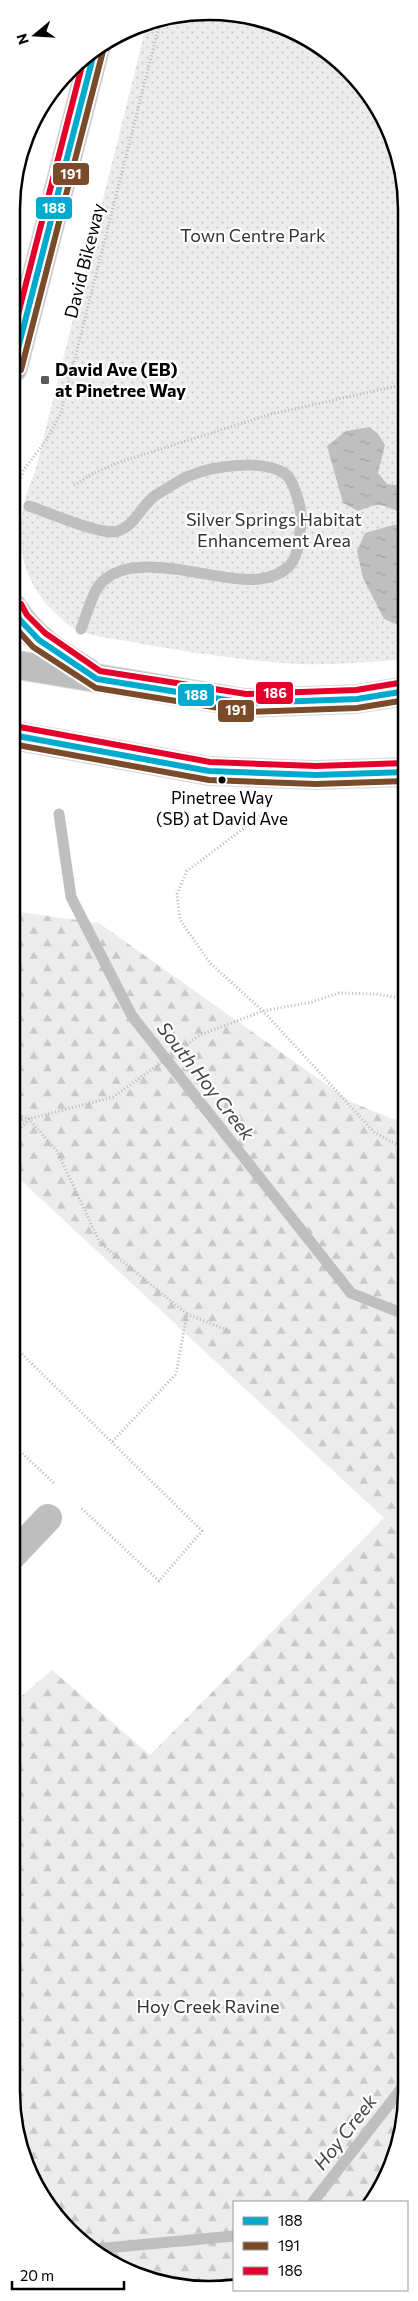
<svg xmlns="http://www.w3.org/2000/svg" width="418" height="2301" font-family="Commissioner,sans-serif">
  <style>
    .forest { fill: url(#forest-firs) }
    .park { fill: url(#park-dots) }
    .water { fill: url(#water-ripples) }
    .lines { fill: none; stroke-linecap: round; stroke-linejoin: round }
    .stream { stroke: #bfbfbf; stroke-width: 11 }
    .major-casing { stroke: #dbdbdb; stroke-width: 30 }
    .path { stroke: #b9b9b9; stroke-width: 3; stroke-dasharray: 1 2.5; stroke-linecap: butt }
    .minor { stroke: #bebebe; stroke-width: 28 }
    .major { stroke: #bebebe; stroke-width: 28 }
    .bus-1-casing { stroke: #fff; stroke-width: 10 }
    .bus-2-casing { stroke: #fff; stroke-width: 10 }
    .bus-3-casing { stroke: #fff; stroke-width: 10 }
    .bus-1 { stroke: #00a9ce; stroke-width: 6 }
    .bus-2 { stroke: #7a4b2a; stroke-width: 6 }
    .bus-3 { stroke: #e4002b; stroke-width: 6 }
    .poi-dot { fill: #595959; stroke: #fff; stroke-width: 2 }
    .bus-dot { fill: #000; stroke: #fff; stroke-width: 2 }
    .labels { text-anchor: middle; stroke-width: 4.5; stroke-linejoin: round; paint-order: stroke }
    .bus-label { font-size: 17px; fill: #000; stroke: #fff }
    .park-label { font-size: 18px; fill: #333; stroke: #fff }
    .street-label { font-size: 18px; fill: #000; stroke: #fff }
    .poi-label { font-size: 18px; font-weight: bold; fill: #000; stroke: #fff; text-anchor: start }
    .water-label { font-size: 19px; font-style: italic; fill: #444; stroke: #fff }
    .rim { fill: none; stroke: #000; stroke-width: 2.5 }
    .line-badge { stroke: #fff; stroke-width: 2 }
    .badge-label { font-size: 14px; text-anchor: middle; font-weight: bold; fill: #fff }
  </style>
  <defs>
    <pattern id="forest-firs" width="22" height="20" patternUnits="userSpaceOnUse" patternTransform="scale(1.25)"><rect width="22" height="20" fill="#ececec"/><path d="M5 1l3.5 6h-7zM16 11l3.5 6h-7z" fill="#c9c9c9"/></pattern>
    <pattern id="park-dots" width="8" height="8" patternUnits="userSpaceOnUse" patternTransform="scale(1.25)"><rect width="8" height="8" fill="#ececec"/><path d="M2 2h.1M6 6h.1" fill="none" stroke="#c9c9c9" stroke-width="1.8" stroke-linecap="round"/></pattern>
    <pattern id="water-ripples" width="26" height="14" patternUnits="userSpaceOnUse" patternTransform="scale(1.25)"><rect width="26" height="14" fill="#bfbfbf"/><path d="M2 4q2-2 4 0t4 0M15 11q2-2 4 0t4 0" fill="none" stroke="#a2a2a2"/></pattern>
  </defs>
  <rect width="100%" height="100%" fill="#fff"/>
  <path class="forest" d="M12,911L99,923L351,1102L406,1124L405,2118L386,2180L369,2202H234V2284L196,2289L133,2275L69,2232L26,2167L11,2092L12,1704L52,1670L150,1755L384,1518L12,1172Z"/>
  <path class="park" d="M235,13L296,32L349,69L386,122L406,196V659C371,662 335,665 300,664C244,661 187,652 132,642C113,638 89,637 73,628C66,625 59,616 53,611C14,572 13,520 35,472L147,23L158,18Z"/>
  <path class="water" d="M370,427L378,434L385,445L378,473L387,484L404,486L406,484V512C396,513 388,505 378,505C372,505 364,509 358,511L343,503L327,446L346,431Z
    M406,524V628L384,619L363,578L357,551L365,533L393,525Z"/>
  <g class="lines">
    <path class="stream" d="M29,506C48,512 100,536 118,531C135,526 142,504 156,495C166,489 178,481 189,476C212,466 262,459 284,473C293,479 296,494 299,503C303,516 300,555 290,565C282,574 272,577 260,579C218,585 124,542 96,590C90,602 86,616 81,629
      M59,814L71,897L132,1016L351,1293L406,1315
      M313,2202L405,2084
      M95,2249L234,2236"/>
    <g class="major-casing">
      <path id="major" d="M13,368L95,49
        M13,608C31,638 58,654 87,672
        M12,664L245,703L357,699L406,691
        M12,735L209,771L316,775L406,772"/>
    </g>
    <path class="path" d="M74,485L94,473L120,462L271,414L406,384
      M13,501L23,471L47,439L61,413L161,18
      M13,552L19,575
      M260,816L187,871L177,894L180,920L210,963L263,1011L374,1132L406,1150
      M12,1113L29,1119L57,1151L100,1243L187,1314L176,1374L111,1443
      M12,1138L29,1119L113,1097L200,1035L263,1011L312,1002L339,993L376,994L406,999
      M187,1314L232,1332
      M12,1354L17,1349L202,1531L159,1581L80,1507
      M12,1444L55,1484"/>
    <path class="minor" d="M12,1556L48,1518"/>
    <use href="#major" class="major"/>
    <g class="bus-1-casing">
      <path id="bus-1" d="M13,368L95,49
        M13,608L20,620L39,640L97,679L245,703L357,699L406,691
        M12,735L209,771L316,775L406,772"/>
    </g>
    <g class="bus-2-casing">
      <path id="bus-2" d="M21,370L103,51
        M13,625L33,647L96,688L244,712L357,708L406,700
        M12,744L209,780L316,784L406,781"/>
    </g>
    <g class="bus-3-casing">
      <path id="bus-3" d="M13,334L84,58
        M21,604L27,615L45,633L100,671L246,694L356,690L405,682
        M14,726L210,762L316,766L406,763"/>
    </g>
    <use href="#bus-1" class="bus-1"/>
    <use href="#bus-2" class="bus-2"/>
    <use href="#bus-3" class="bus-3"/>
  </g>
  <rect class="poi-dot" x="40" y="375" width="10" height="10" rx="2.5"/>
  <circle class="bus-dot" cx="222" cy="780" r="4.5"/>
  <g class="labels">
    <g class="bus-label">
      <text x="222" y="804">Pinetree Way<tspan x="222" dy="21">(SB) at David Ave</tspan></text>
    </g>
    <g class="park-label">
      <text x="253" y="242">Town Centre Park</text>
      <text x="274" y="526">Silver Springs Habitat<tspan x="274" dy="21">Enhancement Area</tspan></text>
      <text x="208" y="2013">Hoy Creek Ravine</text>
    </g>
    <g class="street-label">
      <text transform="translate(85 261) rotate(-76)" y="6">David Bikeway</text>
    </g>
    <g class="poi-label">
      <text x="55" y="376">David Ave (EB)<tspan x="55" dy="21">at Pinetree Way</tspan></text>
    </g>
    <g class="water-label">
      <text transform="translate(206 1081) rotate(52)" y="7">South Hoy Creek</text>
      <text transform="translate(345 2132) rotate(-52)" y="7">Hoy Creek</text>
    </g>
  </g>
  <path d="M0 0H418V2301H0ZM209 20H209A189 189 0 0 1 398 209V2092A189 189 0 0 1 209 2281H209A189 189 0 0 1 20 2092V209A189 189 0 0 1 209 20Z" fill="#fff" fill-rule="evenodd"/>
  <path class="rim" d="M209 20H209A189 189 0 0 1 398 209V2092A189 189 0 0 1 209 2281H209A189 189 0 0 1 20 2092V209A189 189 0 0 1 209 20Z"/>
  <g class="line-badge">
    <rect x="52" y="162" width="38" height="24" rx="5" fill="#7a4b2a"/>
    <rect x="35" y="196" width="38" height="24" rx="5" fill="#00a9ce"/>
    <rect x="255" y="681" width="39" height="24" rx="5" fill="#e4002b"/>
    <rect x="177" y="683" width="38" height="24" rx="5" fill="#00a9ce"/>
    <rect x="217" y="699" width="38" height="24" rx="5" fill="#7a4b2a"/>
  </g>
  <g class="badge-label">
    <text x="71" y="179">191</text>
    <text x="54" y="213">188</text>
    <text x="275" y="698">186</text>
    <text x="196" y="700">188</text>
    <text x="236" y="715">191</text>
  </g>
  <rect x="233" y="2201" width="175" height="90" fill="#ffffff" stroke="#999999"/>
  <rect x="243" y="2217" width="25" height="8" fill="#00a9ce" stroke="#999999"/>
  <text x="278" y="2226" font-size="15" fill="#000000">188</text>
  <rect x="243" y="2242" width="25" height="8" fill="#7a4b2a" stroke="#999999"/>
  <text x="278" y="2251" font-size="15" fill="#000000">191</text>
  <rect x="243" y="2267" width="25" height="8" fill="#e4002b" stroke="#999999"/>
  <text x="278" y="2276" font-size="15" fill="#000000">186</text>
  <g transform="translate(35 35) rotate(252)" stroke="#ffffff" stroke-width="4" paint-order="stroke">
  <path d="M0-4L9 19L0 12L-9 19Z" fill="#000000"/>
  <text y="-8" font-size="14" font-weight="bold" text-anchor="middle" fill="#000000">N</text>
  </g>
  <path d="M12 2281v8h112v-8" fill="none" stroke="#000000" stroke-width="2.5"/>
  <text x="20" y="2281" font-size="15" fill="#000000" stroke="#ffffff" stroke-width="4" paint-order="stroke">20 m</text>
</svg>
